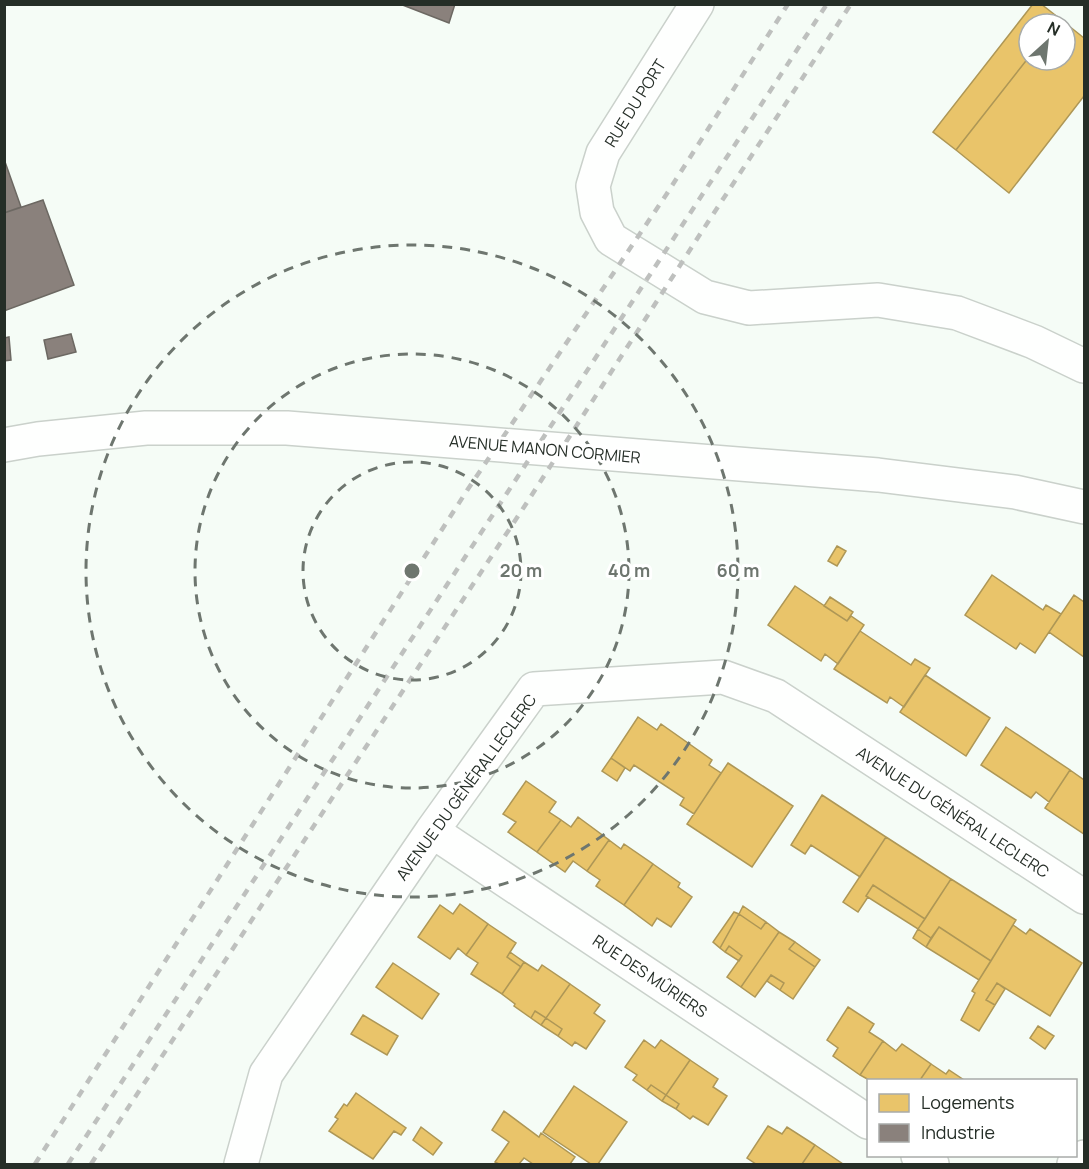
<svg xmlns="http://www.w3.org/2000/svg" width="1089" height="1169" font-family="Manrope,sans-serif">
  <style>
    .homes { fill: #e9c46a; stroke: #ae9756; stroke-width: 1.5 }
    .industry { fill: #8a817c; stroke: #6c6862; stroke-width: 1.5 }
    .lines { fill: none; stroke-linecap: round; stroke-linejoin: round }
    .minor-casing { stroke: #cad1cb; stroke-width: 36 }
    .minor { stroke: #fefffe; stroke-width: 33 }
    .rail { stroke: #bec0be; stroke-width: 4.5; stroke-dasharray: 8 8; stroke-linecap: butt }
    .ring { fill: none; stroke: #6e766f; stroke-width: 3; stroke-dasharray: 10 8 }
    .labels { text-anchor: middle; stroke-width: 6; stroke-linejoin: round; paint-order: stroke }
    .street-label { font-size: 16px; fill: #252e27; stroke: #fff }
    .centre { fill: #6e766f; stroke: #fff; stroke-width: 3 }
    .ring-label { font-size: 18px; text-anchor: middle; font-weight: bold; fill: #6e766f; stroke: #fff; stroke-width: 6; stroke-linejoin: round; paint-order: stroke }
  </style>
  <rect width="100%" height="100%" fill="#f5fcf6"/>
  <path class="homes" d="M1033,4H1041L1059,18L1054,24H1029V57L956,150L933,132Z
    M1059,18L1084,38V96L1009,193L956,150L1029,57V60H1065V24H1054Z
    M837,546L846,551L837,566L828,561Z
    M992,575L1043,610L1046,605L1061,614L1035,653L1020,643L1016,649L965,615Z
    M795,586L847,621L851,616L864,625L838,664L825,654L821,661L768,625Z
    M1074,595L1084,602V657L1049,632Z
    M830,597L853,612L847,621L824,606Z
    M860,631L911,665L915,659L930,668L904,707L890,697L887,703L834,669Z
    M925,675L990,718L966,756L900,712Z
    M638,717L657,730L661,724L712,760L709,765L721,773L694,814L680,805L684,798L634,765L630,771L611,758Z
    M1006,727L1070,770L1049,802L1036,792L1031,798L981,765Z
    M611,758L625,768L617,781L602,771Z
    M728,763L793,806L752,867L687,824Z
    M1070,770L1084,780V834L1045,808Z
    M526,781L556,802L549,812L561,820L537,852L508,832L516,822L503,814Z
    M822,795L886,837L860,877L811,845L805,854L791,845Z
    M578,817L609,840L587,871L573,861L565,872L537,852L561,820L571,827Z
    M886,837L951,879L925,919L873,885L866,896L868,897L858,912L843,902Z
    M609,840L621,849L624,844L653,864L624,905L596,886L600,880L587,871Z
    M653,864L680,883L678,887L692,897L671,927L657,918L652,926L624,905Z
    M951,879L1016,920L991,961L939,927L931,938L918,929Z
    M873,885L925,919L918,929L866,896Z
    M460,904L488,924L466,955L458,948L450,959L418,937L440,905L453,914Z
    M743,906L766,922L761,929L739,914Z
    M734,912L739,914L720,948L713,942Z
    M739,914L761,929L766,922L779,932L741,987L727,977L742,956L729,946L725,952L720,948Z
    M488,924L516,943L507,957L521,967L502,994L471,974L478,963L466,955Z
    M1013,925L1026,934L1030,929L1082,963L1050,1016L997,983L986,1000L995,1005L979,1031L961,1020L975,993L972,991Z
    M939,927L991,961L979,980L926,947Z
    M918,929L931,938L926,947L913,938Z
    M779,932L795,942L789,949L815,967L793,999L780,990L784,983L771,975L755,997L741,987Z
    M795,942L820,960L815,967L789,949Z
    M729,946L742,956L739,961L725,952Z
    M510,952L524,962L521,967L507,957Z
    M524,962L538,971L542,965L570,984L546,1018L535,1011L531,1018L514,1006L515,1004L502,994Z
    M393,963L439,994L422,1019L376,987Z
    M771,975L784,983L780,990L767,981Z
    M997,983L1005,989L995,1005L986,1000Z
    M570,984L600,1005L594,1013L605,1021L586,1049L575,1042L572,1046L558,1036L562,1029L546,1018Z
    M848,1007L874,1024L869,1032L883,1041L860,1075L833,1056L838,1048L827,1040Z
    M535,1011L546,1018L541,1025L531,1018Z
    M363,1015L398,1036L387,1055L351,1034Z
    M546,1018L562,1029L558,1036L541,1025Z
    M1038,1026L1054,1036L1045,1049L1030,1038Z
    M644,1040L655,1048L661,1040L690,1060L666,1095L651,1085L647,1090L633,1080L637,1075L625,1067Z
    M883,1041L896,1051L902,1044L931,1064L920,1080H869L860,1075Z
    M690,1060L718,1079L713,1087L727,1096L708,1125L693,1116L690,1119L676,1109L679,1104L666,1095Z
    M931,1064L946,1074L949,1070L964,1080H920Z
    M651,1085L666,1095L662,1101L647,1090Z
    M574,1086L627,1122L598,1164H591L543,1132Z
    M356,1093L406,1128L401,1135L394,1131L373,1159L329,1131L338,1119L335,1117L344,1104L347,1106Z
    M666,1095L679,1104L676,1109L662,1101Z
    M504,1111L539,1137L541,1133L575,1157L570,1164H533L524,1158L519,1164H499L495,1162L509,1142L492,1130Z
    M768,1126L782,1134L787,1127L815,1145L802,1164H756L747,1158Z
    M421,1127L442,1143L433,1155L413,1140Z
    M815,1145L843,1164H802Z"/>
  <path class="industry" d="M400,4H455L449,23Z
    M4,159L21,207L4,213Z
    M43,200L74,285L4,311V213Z
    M71,334L76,352L48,359L44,340Z
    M9,337L11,360L4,361V338Z"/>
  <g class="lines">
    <g class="minor-casing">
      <path id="minor" d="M697,4L603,153L593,186L597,212L611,239L705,297L749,308L878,300L957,313L1034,342L1084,366
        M4,445L38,439L146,428H287L878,475L1015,492L1084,507
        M432,831L868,1122
        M918,1156L932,1164
        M241,1164L266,1074L432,831L534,689L723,677L776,696L1084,897
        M1074,1164L1084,1157"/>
    </g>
    <use href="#minor" class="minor"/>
    <path class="rail" d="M35,1164L468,489L666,195L788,4
      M68,1164L827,4
      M91,1164L524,507L708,222L851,4"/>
  </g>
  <g class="ring">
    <circle cx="412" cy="571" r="109"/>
    <circle cx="412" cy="571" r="217"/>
    <circle cx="412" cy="571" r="326"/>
  </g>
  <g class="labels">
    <g class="street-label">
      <text transform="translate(635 103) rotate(-58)" y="6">RUE DU PORT</text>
      <text transform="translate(545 449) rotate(5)" y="6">AVENUE MANON CORMIER</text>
      <text transform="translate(466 787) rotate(-54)" y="6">AVENUE DU GÉNÉRAL LECLERC</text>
      <text transform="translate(953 812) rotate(33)" y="6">AVENUE DU GÉNÉRAL LECLERC</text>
      <text transform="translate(650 976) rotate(34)" y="6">RUE DES MÛRIERS</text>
    </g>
  </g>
  <circle cx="412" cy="571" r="9" class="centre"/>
  <g class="ring-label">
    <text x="521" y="577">20 m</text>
    <text x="629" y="577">40 m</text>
    <text x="738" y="577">60 m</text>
  </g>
  <rect width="1089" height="1169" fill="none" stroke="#252e27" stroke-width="12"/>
  <rect x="867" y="1079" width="210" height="78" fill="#ffffff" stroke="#a8aba9" stroke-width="1.5"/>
  <rect x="879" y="1094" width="30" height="18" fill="#e9c46a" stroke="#a8aba9" stroke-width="1.5"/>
  <text x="921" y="1109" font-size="18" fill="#252e27">Logements</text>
  <rect x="879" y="1124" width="30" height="18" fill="#8a817c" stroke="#a8aba9" stroke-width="1.5"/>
  <text x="921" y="1139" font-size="18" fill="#252e27">Industrie</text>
  <g transform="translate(1047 42) rotate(27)"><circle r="28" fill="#ffffff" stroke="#a8aba9" stroke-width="1.5"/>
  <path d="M0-4.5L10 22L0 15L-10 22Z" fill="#6e766f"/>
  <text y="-9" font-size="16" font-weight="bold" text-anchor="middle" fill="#252e27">N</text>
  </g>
</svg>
